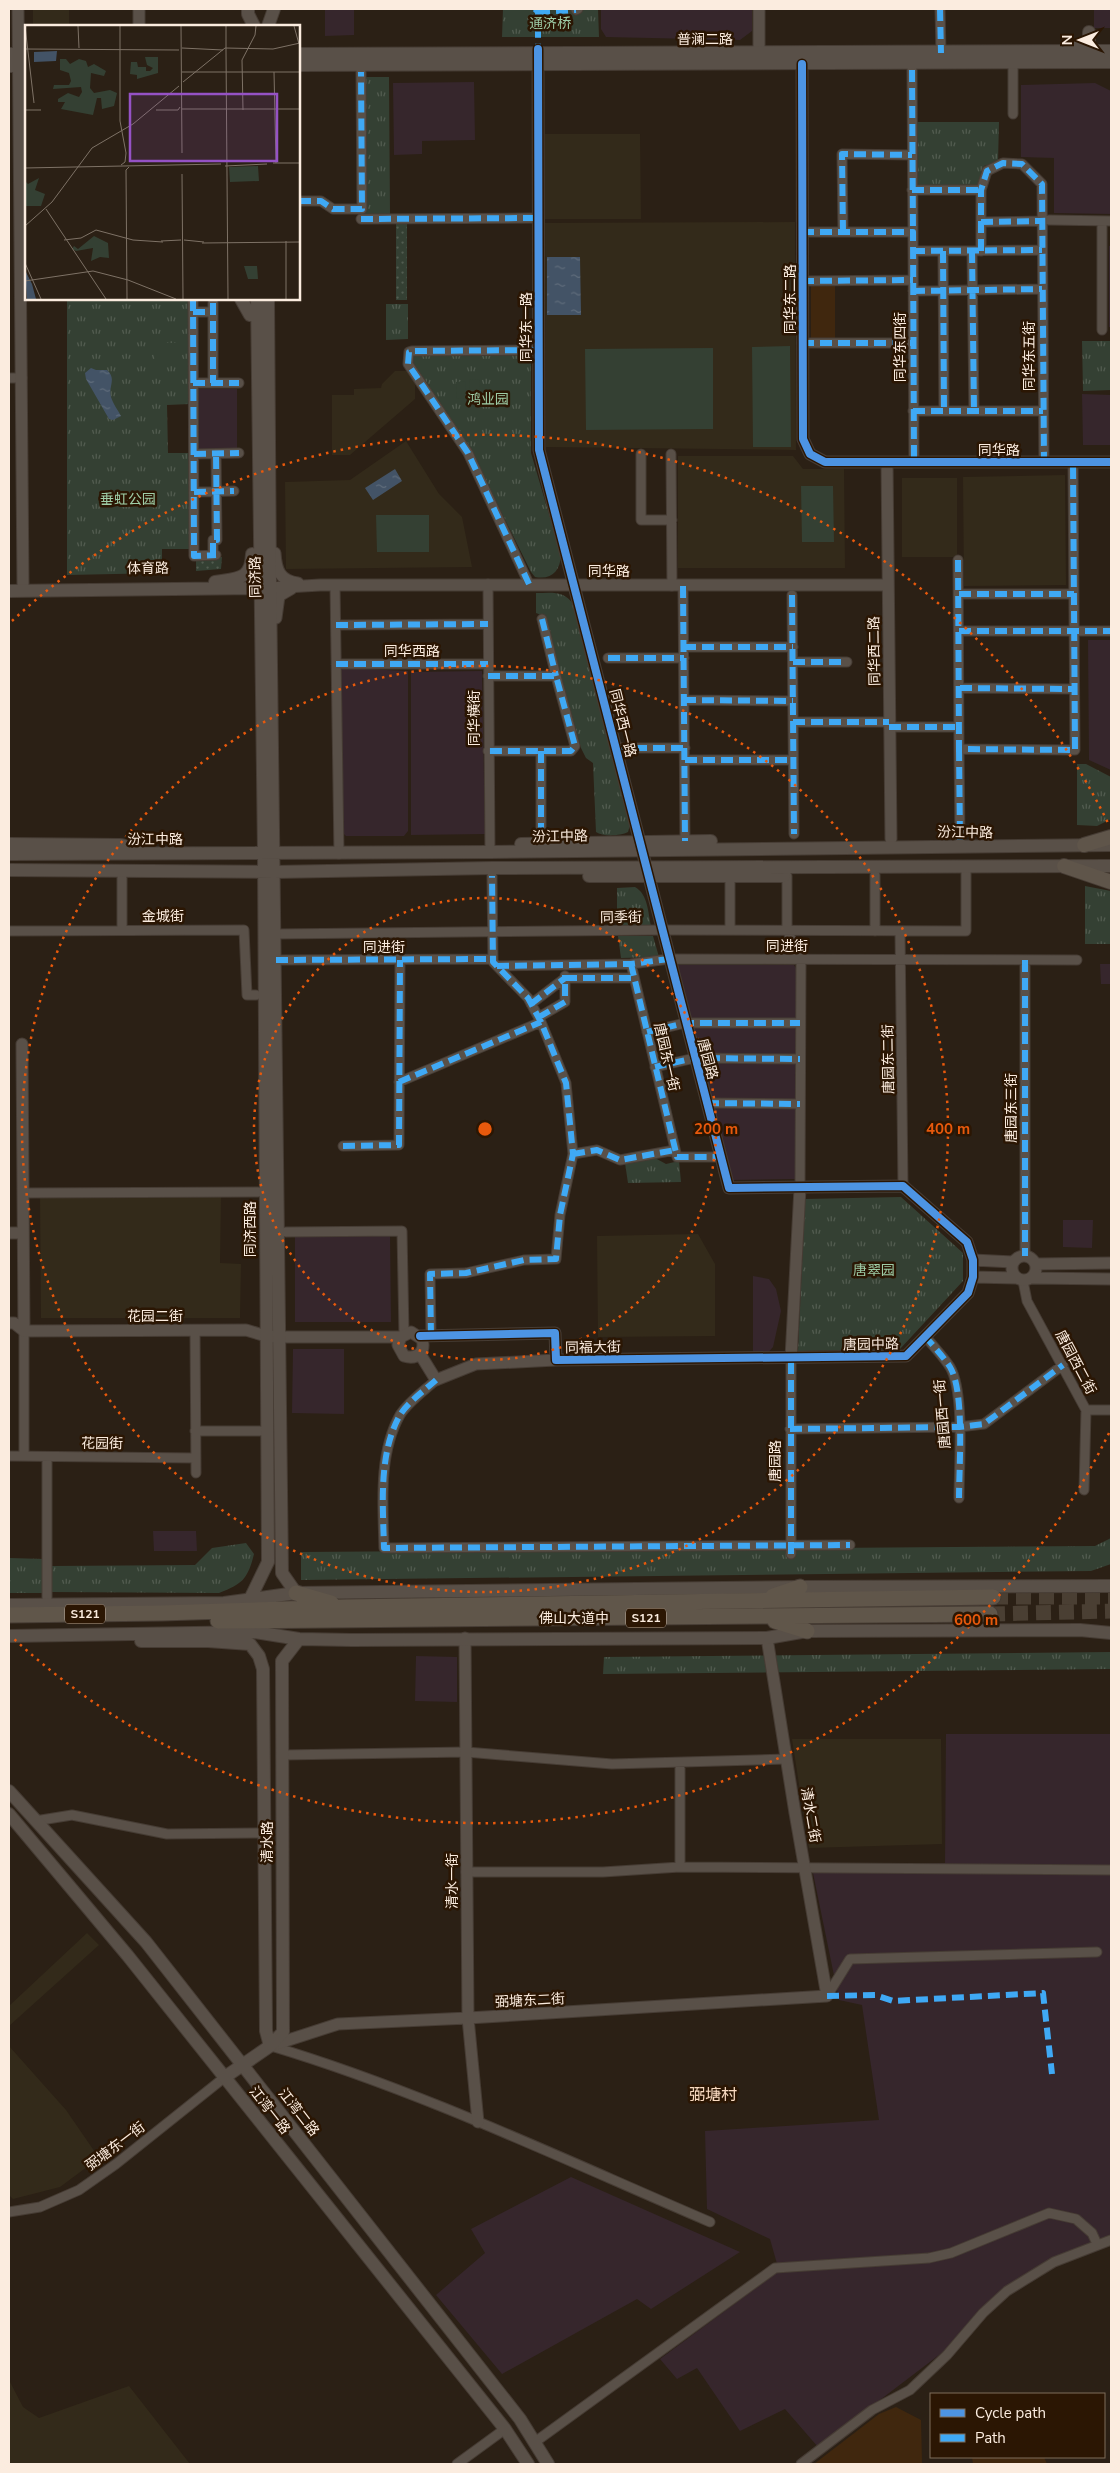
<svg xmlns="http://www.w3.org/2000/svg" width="1120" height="2473" font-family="'Nunito Sans','Noto Sans SC',sans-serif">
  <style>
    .commercial { fill: #36262c }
    .built { fill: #40270e }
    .education { fill: #332a1a }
    .grass { fill: url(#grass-dots) }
    .park { fill: url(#park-tufts) }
    .garden { fill: #344033 }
    .water { fill: url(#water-ripples) }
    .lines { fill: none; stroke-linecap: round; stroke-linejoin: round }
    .trunk-tunnel { stroke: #4a3f33; stroke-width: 15; stroke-dasharray: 15 8; stroke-linecap: butt }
    .minor-casing { stroke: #463c34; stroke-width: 11 }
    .tertiary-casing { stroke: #463c34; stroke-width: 13 }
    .secondary-casing { stroke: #463c34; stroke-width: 14 }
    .primary-casing { stroke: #463c34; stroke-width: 16 }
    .trunk-casing { stroke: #463c34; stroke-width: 17 }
    .minor { stroke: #595048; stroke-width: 9 }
    .tertiary { stroke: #595048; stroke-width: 11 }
    .secondary { stroke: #595048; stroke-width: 12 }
    .primary { stroke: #5f554a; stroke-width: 14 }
    .trunk { stroke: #60564a; stroke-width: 15 }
    .quiet { stroke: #3fa9f5; stroke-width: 6; stroke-dasharray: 12 6; stroke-linecap: butt }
    .cycleway-casing { stroke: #2b1603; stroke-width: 11 }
    .cycleway { stroke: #4d94e3; stroke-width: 8 }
    .ring { fill: none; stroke: #e8590c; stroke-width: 2.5; stroke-dasharray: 2.5 5 }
    .labels { text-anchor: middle; stroke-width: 5; stroke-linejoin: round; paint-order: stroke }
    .shield { fill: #2b1603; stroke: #bdac9d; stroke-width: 1 }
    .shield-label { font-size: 12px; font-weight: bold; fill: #fbecdf }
    .park-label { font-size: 14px; fill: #9ecda7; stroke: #2b1603 }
    .street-label { font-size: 14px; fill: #fbecdf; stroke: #2b1603 }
    .quarter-label { font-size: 16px; fill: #f9dbc2; stroke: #2b1603 }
    .inset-road { fill: none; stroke: #7e7266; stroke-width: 1 }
    .view { fill: #9552c5; fill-opacity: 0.15; stroke: #9552c5; stroke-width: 2.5 }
    .inset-edge { fill: none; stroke: #fbecdf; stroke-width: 2.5 }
    .centre { fill: #e8590c; stroke: #2b1603; stroke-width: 2.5 }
    .ring-label { font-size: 15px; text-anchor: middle; font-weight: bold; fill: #e8590c; stroke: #2b1603; stroke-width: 5; stroke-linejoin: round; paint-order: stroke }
  </style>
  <defs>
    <pattern id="grass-dots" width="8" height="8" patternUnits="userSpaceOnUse" patternTransform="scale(1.25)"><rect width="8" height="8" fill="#344033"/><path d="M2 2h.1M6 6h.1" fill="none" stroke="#525c50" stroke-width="1.8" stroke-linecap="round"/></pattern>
    <pattern id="park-tufts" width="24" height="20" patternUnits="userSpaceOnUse" patternTransform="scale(1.25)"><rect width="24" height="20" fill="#344033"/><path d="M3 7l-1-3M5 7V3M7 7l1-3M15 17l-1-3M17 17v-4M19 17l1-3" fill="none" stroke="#525c50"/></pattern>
    <pattern id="water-ripples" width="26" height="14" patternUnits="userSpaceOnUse" patternTransform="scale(1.25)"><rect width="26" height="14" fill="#435366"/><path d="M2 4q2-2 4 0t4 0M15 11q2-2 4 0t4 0" fill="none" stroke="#5f6c7b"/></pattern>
  </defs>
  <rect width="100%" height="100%" fill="#2b2015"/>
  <path class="commercial" d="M325,9H354V35L325,36Z
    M601,9H752V31L740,40L606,37L601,29Z
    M1094,9H1111V28H1094Z
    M474,82L475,140L422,141V154L394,155L393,83Z
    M1095,83L1111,91V214L1054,213V158L1021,157V85Z
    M1109,246H1111V327H1109Z
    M198,389H237V449H198Z
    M1082,394L1111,395V445H1083Z
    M1088,640H1111V770L1089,760Z
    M344,668L408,671V831L404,836H346L343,833L340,671Z
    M482,671L485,834L411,835V672Z
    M1100,964H1111V984H1101Z
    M674,965H794L797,970L795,1179L731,1180Z
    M1063,1220H1093L1092,1248L1063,1247Z
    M390,1233L391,1322H295V1234Z
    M753,1276L769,1279L776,1289L781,1311L773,1347L766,1355H753Z
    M293,1349H344V1414L292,1413Z
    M153,1531H196L197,1551H154Z
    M416,1656L457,1657V1702L415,1701Z
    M946,1734H1111V2239L1011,2285L972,2330L818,2447L785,2409L740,2431L697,2368L677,2379L660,2359L779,2271L770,2239L707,2209L705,2131L879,2120L862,2005L839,2000L812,1868L945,1863Z
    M571,2177L740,2252L651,2309L637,2299L502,2374L436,2295L485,2253L471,2229Z"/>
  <path class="built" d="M835,283V339H811V284Z
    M896,2407L921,2420L922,2464H814L879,2414Z
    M972,2457H1044L1047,2464H973Z"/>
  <path class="education" d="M33,9H69V26H33Z
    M545,134H640L641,219H545Z
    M795,222L796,450L546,447L545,223Z
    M395,371H407L415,381V399L350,455H332V395H354V389L381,388L382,384Z
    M406,441L439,494L462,517L472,567L286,569L285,482L350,480Z
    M678,456H793L803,469H844L845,568H678Z
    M1065,475L1066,585L964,586L963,477Z
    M902,478H957V557H902Z
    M40,1195L221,1197L220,1263L241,1264L240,1318H41Z
    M698,1234L715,1264V1336L598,1337L597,1236Z
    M792,1739H941L942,1844L809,1848Z
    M87,1933L99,1945L9,2026V2006Z
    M9,2046L66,2110L99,2158L60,2187L13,2199L9,2195Z
    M9,2380L23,2407L39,2418L129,2386L190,2464H9Z"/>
  <path class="grass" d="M396,221H407V300H396Z
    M196,557H222L221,569L196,571Z"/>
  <path class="park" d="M503,9H598L599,37H502Z
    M364,77H389L390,216H364Z
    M915,122H999L998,162L984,166L977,187L916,186Z
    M67,299H190V404L167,405L168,453H190V549H162V573L67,575Z
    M386,304H408V339L386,340Z
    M1082,341H1111V390L1083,391Z
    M528,355L531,359V453L561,555C560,571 552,580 535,577L531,572L471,451L411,364L413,356Z
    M536,593C551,593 564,590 573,604L630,825L628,832C620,836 603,837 596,832L593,763L586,758L581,748L544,616L536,613Z
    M1077,764H1086L1111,777V819L1097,826L1077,825Z
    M1085,886L1111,891V944H1085Z
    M635,887C648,894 648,913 651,926H617V888Z
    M618,936H653L659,957L621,958Z
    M655,1158L666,1164L679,1161L681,1182L628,1183L625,1163Z
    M901,1197L963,1253V1281L900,1349L798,1351L805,1199Z
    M1111,1538V1564L1091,1571L301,1580V1552L1095,1546Z
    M246,1543L254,1554C248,1578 243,1584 219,1593L51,1592L52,1566L195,1565L212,1548Z
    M9,1558L44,1559V1593H9Z
    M1111,1652V1669L603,1674L604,1657Z"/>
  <path class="garden" d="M155,343H178V360H155Z
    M790,346L791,447H753L752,347Z
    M713,348V429L586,430L585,349Z
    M479,379L480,397L471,398L469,380Z
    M465,381L467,398L457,399L456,382Z
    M136,484H148V506H136Z
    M801,486H833L834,542H802Z
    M376,515H429V552H377Z"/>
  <path class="water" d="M547,257H580L581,315H547Z
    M91,368L96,370H107C117,379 108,386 111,397C113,404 118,410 121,416L113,420L109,419L86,379L85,373Z
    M395,469L402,481L373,500L365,488Z"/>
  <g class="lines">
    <path class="trunk-tunnel" d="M993,1597H1111
      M990,1614L1111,1611"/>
    <g class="minor-casing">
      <path id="minor" d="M940,9L941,53
        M576,10L578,9
        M1013,63V114
        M912,70L913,232
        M912,190H981
        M299,201H321L333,209H362L361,72
        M361,219L538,218
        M1049,220L1111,221
        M1102,221V330
        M981,222L1042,221
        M802,232H913L914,462
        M843,232L842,154L912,155
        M913,251L1042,250
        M943,251L944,411
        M972,251L974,411
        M981,251V190L987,171L1003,163L1022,164L1042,184L1044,462
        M802,281L913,280
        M913,291L1042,289
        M193,299L194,556L216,555
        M213,303V383
        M193,312H213
        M802,343H913
        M9,378H22
        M193,383H239
        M913,411H1043
        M194,454L239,453
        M641,454V520H672
        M671,454L672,586
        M194,492L234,491
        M213,555V540H217L216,454
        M958,560L959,749L1075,750L1073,462
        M488,584L490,852
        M529,584L468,453L408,364L409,352L412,351L539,350
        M335,585L339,854
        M683,586L685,841
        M959,594H1074
        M792,595L794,834
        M542,619L556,676
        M336,625L488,624
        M959,631H1111
        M684,647H793
        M608,658H684
        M793,662H847
        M336,664H488
        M488,676H556L575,746L571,751H488
        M960,688L1074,689
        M684,700L793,701
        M793,722H889
        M889,727H959
        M617,748H685
        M959,749L960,840
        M541,751V843
        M685,760H793
        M875,875V931
        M730,876V930
        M787,876V930L801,960L800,1188
        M122,878V930
        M9,931L244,930L247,995H256
        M900,931L903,1186
        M276,934L662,930L966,931V866
        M276,960L493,959
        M1025,960V1256
        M631,964L677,1157H720
        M497,966L631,964L669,959L1077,960
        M531,1004L565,978V976
        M539,1017L565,1002V978H634
        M647,1032L685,1023H800
        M655,1067L695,1058L800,1059
        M399,1082L541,1022
        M707,1103L800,1104
        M343,1146L399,1145L400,960
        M573,1154L597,1150L620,1160L675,1150
        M23,1193L258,1192
        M286,1232L402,1231L404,1334
        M1023,1281L1027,1301L1086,1410L1084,1490
        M24,1331V1456
        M195,1331L196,1473
        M431,1335L430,1274L466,1273L524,1260L556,1259L560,1215L573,1154L566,1083L541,1022L528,998L493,962L492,876
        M925,1336C933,1346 943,1356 950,1367C965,1392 959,1467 959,1498
        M436,1380C425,1390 408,1402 400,1415C378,1454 383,1506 384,1548L850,1545
        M1086,1410H1111
        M790,1429L959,1427L984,1424L1063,1365
        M195,1431H260
        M9,1456L196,1458
        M47,1457V1598
        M791,1554V1358
        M282,1755L466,1752L612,1764L786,1759
        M680,1763V1867
        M35,1821L72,1815L167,1834L264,1833
        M466,1872H603L680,1867L1111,1870
        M827,1996L850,1959L1097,1952
        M271,2046C421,2091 565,2160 710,2222
        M9,2212L40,2207L79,2190L116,2164L225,2077
        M535,2442L775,2268L929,2258L951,2253L1049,2213L1076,2219L1092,2233L1097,2244
        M457,2464L505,2429
        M801,2464L872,2410L910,2390L947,2355L983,2313L1007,2291L1054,2262L1111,2240"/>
    </g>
    <g class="tertiary-casing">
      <path id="tertiary" d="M18,9L23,585
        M139,9V26
        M759,9V54
        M802,64L803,439L810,454L825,462H1111
        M887,462L891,839
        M275,553C276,570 280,581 298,583
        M270,588L320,585H888
        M276,618L279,596L291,589
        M22,1044L24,1331
        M9,1233H23
        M1012 1268a12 12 0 1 1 24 0a12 12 0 1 1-24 0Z
        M973,1260L1013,1262
        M1036,1264L1111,1263
        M973,1277L1016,1278
        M1032,1278L1111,1279
        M9,1323H14L24,1331
        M24,1331L246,1330L266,1336L280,1337H401L411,1332L422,1339C426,1352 417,1360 404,1356L398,1345L401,1337
        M420,1336L555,1333L556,1360L906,1356L968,1293L973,1277V1260L967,1242L903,1186L729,1188L539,450L538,57
        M420,1354L436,1380L476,1364L556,1360
        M791,1358L800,1188
        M465,1638L468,2018L478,2122
        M270,2046L338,2024L468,2018L827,1996L795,1813L767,1638"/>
    </g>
    <g class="secondary-casing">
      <path id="secondary" d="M248,9V14L254,26
        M268,26L274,9
        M1076,47H1089V32
        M9,54H26
        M299,54L1111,51
        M299,65L1111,62
        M9,66H26
        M241,299L250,315
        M268,299L270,581L282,1573L296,1593
        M215,582C238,578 251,580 252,554
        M9,591L266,588
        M9,844L121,845L138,850
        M521,844L711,841
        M9,854L490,852L1111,845
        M9,870L274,872L491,868L1111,866
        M589,876H784
        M250,1599L268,1562L264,854L257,299
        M9,1605L224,1603L296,1593L800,1587L1111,1586
        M9,1636L255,1632L299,1639L352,1640L767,1638L807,1631L1080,1630L1111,1633
        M141,1641H208L216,1639
        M208,1641L250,1644L259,1656L263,1669L266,2031L270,2046
        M9,1791L146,1942L520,2419L548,2464
        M9,1814L128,1956L505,2429L528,2464
        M225,2077L270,2046L283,2032L282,1661L299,1639"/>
    </g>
    <g class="primary-casing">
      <path id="primary" d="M1084,845L1111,837
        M1064,866L1111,882"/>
    </g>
    <g class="trunk-casing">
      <path id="trunk" d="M296,1593L331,1603
        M773,1596L800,1587
        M9,1615L162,1613L346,1607L993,1597
        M218,1621L990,1614
        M775,1621L807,1631"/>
    </g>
    <use href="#minor" class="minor"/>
    <use href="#tertiary" class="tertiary"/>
    <use href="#secondary" class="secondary"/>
    <use href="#primary" class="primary"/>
    <use href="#trunk" class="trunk"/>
    <path class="quiet" d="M535,9L538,12V49
      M940,9L941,53
      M538,12L576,10
      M912,70L913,232
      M912,190H981
      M299,201H321L333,209H362L361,72
      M361,219L538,218
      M981,222L1042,221
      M802,232H913L914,462
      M843,232L842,154L912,155
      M913,251L1042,250
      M943,251L944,411
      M972,251L974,411
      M981,251V190L987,171L1003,163L1022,164L1042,184L1044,462
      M802,281L913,280
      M913,291L1042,289
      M193,299L194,556L216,555
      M213,303V383
      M193,312H213
      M802,343H913
      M193,383H239
      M913,411H1043
      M194,454L239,453
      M194,492L234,491
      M213,555V540H217L216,454
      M958,560L959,749L1075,750L1073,462
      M529,584L468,453L408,364L409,352L412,351L539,350
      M683,586L685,841
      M959,594H1074
      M792,595L794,834
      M542,619L556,676
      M336,625L488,624
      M959,631H1111
      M684,647H793
      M608,658H684
      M793,662H847
      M336,664H488
      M488,676H556L575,746L571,751H488
      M960,688L1074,689
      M684,700L793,701
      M793,722H889
      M889,727H959
      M617,748H685
      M959,749L960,840
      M541,751V843
      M685,760H793
      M276,960L493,959
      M1025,960V1256
      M631,964L677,1157H720
      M497,966L631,964L669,959
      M531,1004L565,978V975
      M539,1017L565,1002V978H634
      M647,1032L685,1023H800
      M655,1067L695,1058L800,1059
      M399,1082L541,1022
      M707,1103L800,1104
      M343,1146L399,1145L400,960
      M573,1154L597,1150L620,1160L675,1150
      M431,1335L430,1274L466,1273L524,1260L556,1259L560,1215L573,1154L566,1083L541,1022L528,998L493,962L492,876
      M925,1336C933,1346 943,1356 950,1367C965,1392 959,1467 959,1498
      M436,1380C425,1390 408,1402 400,1415C378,1454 383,1506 384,1548L850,1545
      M790,1429L959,1427L984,1424L1063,1365
      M791,1554V1358
      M827,1996L875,1995L893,2001L1043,1993L1052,2074"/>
    <g class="cycleway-casing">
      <path id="cycleway" d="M802,64L803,439L810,454L825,462H1111
        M420,1336L555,1333L556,1360L906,1356L968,1293L973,1277V1260L967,1242L903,1186L729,1188L539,450L538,49"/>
    </g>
    <use href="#cycleway" class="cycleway"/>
  </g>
  <g class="ring">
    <circle cx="485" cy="1129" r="231"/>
    <circle cx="485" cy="1129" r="463"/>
    <path d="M1109 1433A694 694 0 0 1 12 1637M12 621A694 694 0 0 1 1109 825"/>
  </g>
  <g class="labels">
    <g class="shield">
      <rect x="65" y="1604.5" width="40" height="19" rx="4"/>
      <rect x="626" y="1608.5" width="40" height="19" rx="4"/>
    </g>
    <g class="shield-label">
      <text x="85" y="1618">S121</text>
      <text x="646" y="1622">S121</text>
    </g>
    <g class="park-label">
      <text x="550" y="28">通济桥</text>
      <text x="488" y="404">鸿业园</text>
      <text x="128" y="504">垂虹公园</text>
      <text x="874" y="1275">唐翠园</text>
    </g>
    <g class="street-label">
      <text x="705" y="44">普澜二路</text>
      <text transform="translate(790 299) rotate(-90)" y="5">同华东二路</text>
      <text transform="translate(526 327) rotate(-90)" y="5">同华东一路</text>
      <text transform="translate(900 347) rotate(-90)" y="5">同华东四街</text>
      <text transform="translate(1029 356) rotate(-90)" y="5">同华东五街</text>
      <text x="999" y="455">同华路</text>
      <text transform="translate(148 568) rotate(-1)" y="5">体育路</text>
      <text x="609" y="576">同华路</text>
      <text transform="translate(255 577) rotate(-91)" y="5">同济路</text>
      <text x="412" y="656">同华西路</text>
      <text transform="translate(874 651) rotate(-91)" y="5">同华西二路</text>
      <text transform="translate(474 718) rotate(-90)" y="5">同华横街</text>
      <text transform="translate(623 723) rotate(76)" y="5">同华西一路</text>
      <text transform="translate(965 832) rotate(1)" y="5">汾江中路</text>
      <text transform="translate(560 836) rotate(-1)" y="5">汾江中路</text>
      <text x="155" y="844">汾江中路</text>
      <text x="163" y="921">金城街</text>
      <text transform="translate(621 917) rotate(-1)" y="5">同季街</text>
      <text x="787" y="951">同进街</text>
      <text x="384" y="952">同进街</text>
      <text transform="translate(667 1057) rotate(77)" y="5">唐园东一街</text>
      <text transform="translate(708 1059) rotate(75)" y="5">唐园路</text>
      <text transform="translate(888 1059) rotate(-91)" y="5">唐园东二街</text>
      <text transform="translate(1011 1108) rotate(-90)" y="5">唐园东三街</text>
      <text transform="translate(250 1229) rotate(-90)" y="5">同济西路</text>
      <text x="155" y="1321">花园二街</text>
      <text transform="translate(871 1344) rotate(-1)" y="5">唐园中路</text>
      <text transform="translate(593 1347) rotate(-1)" y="5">同福大街</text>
      <text transform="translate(1076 1362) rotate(62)" y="5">唐园西二街</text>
      <text transform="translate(942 1414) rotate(-95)" y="5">唐园西一街</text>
      <text transform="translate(102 1443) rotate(1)" y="5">花园街</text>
      <text transform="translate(775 1461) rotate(-90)" y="5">唐园路</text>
      <text x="574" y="1623">佛山大道中</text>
      <text transform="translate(811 1815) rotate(80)" y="5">清水二街</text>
      <text transform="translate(267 1842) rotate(-90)" y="5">清水路</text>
      <text transform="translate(452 1881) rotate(-90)" y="5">清水一街</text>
      <text transform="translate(530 2000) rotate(-3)" y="5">弼塘东二街</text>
      <text transform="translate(270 2110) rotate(52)" y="5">江湾一路</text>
      <text transform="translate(299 2112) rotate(52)" y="5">江湾二路</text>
      <text transform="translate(115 2146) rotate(-37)" y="5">弼塘东一街</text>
    </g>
    <g class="quarter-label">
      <text x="713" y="2100">弼塘村</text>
    </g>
  </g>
  <g transform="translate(25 25)">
    <rect width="275" height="275" fill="#2b2015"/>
    <path d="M120,32H133V48L112,54V50L105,49L106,37H112L113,42H121V46H125L128,43L122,40ZM35,34H41L45,39L54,34L61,36L63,42L69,39L81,46L79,51L66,48L65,63L69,68L85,65L92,68L89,81L77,84L76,73H72L68,90L36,84L40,77H33V74L43,68L54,72L57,67L56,62L28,64L29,60H44L46,56L44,48L35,45ZM204,142L233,141L234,156L205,157ZM14,153L10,165L20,169L16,181H0V156L3,159ZM69,211L83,218L84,233L75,232L66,236L68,223L51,226L47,224L49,221L53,224ZM219,241H232L233,254H223Z" fill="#344033"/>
    <path d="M32,26L31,36L9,37V27ZM0,245L7,259L11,274H2Z" fill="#435366"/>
    <path class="inset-road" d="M0,1L9,78M53,1L54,23M95,1V96L101,128L100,137L96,140M156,1L157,128M201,1V26M269,1L274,19M157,23L198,25M0,24L154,25M201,26L203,274M157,47H275M249,47L251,138M158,57L200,23L248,24L275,18M157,84H275M0,85H16M131,85H153L155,82M218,85L217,35L230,10L231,1M248,138H275M200,141L242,139M0,143L196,139M157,149L158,274M21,184L81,274M0,201L27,177L67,123L108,99L154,61M39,215L56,213L71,205L108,215L138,217M159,215L179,217M136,216L156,215M177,218L275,217M0,238L16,274M0,256L68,246L103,255L151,274M102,274L101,145L104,142M261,274V216"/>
    <path class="view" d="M105,69H252V136H105Z"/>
    <rect width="275" height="275" class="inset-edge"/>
  </g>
  <circle cx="485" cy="1129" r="8" class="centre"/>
  <g class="ring-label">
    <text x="716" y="1134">200 m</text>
    <text x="948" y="1134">400 m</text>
    <text x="976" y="1625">600 m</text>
  </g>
  <rect width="1120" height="2473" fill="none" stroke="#fbecdf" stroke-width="20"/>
  <rect x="930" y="2393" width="175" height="65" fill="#2b1603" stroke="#7e6c5b"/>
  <rect x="940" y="2409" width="25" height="8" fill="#4d94e3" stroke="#7e6c5b"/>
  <text x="975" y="2418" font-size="15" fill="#fbecdf">Cycle path</text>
  <rect x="940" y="2434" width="25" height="8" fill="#3fa9f5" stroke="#7e6c5b"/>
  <text x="975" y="2443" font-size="15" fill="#fbecdf">Path</text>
  <g transform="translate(1080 40) rotate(270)" stroke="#2b1603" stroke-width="4" paint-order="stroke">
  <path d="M0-4L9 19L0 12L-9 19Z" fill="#fbecdf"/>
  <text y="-8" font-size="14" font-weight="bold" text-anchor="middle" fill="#fbecdf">N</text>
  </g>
</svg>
